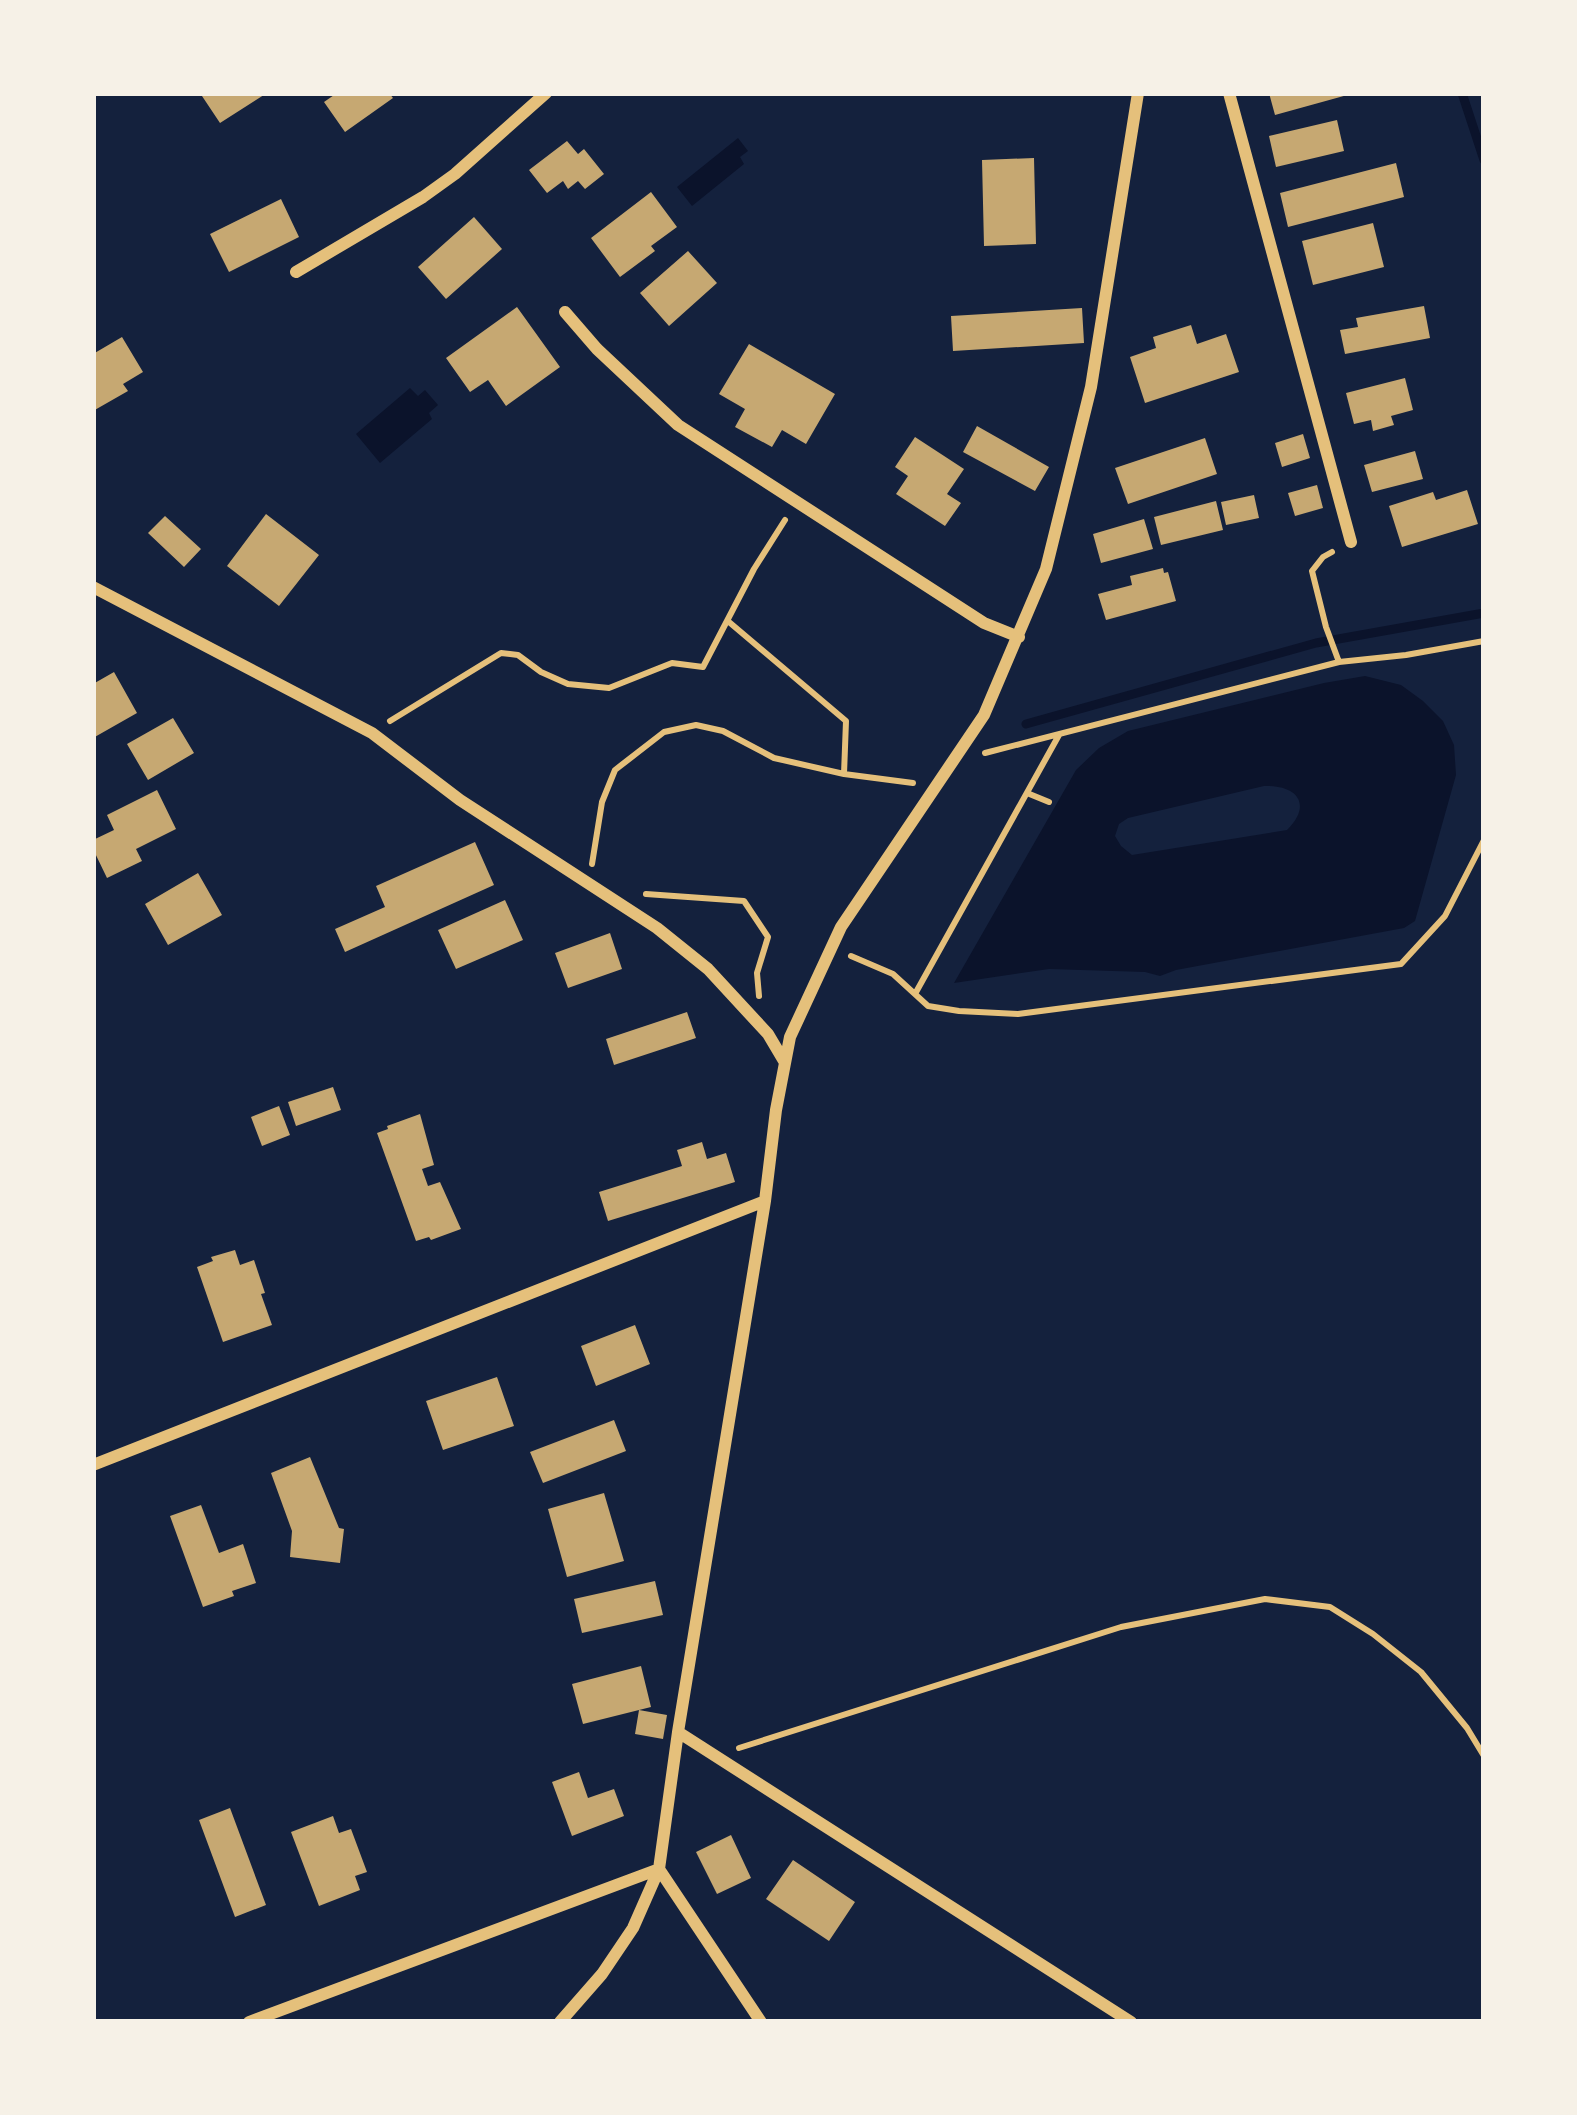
<svg xmlns="http://www.w3.org/2000/svg" width="1577" height="2115" font-family="'Times New Roman',serif">
  <style>
    .water { fill: #0b132b; fill-rule: evenodd }
    .lines { fill: none; stroke-linecap: round; stroke-linejoin: round }
    .stream { stroke: #0b132b; stroke-width: 9 }
    .building { fill: #c6a872 }
    .path { stroke: #e5c07b; stroke-width: 6 }
    .minor { stroke: #e5c07b; stroke-width: 12 }
  </style>
  <rect width="100%" height="100%" fill="#14213d"/>
  <path class="water" d="M738,138L748,151L740,157L744,164L692,206L677,187Z
    M410,388L418,396L425,390L438,405L429,413L432,419L380,463L356,434Z
    M1365,676L1401,685L1423,701L1443,721L1454,745L1456,775L1415,921L1404,928L1176,970L1160,976L1145,972L1049,969L954,983L1076,770L1099,748L1128,731L1324,683ZM1264,786C1297,785 1313,804 1287,830L1132,855L1121,846L1115,836L1119,824L1128,818Z"/>
  <g class="lines">
    <path class="stream" d="M1462,93L1484,160
      M1026,724L1316,643L1484,613"/>
  </g>
  <path class="building" d="M200,93H267L220,123Z
    M337,93H389L393,98L345,132L324,102Z
    M1269,93H1351V94L1275,115Z
    M1337,120L1344,151L1276,167L1269,136Z
    M567,141L578,154L584,149L604,174L585,189L578,181L568,189L563,181L547,193L529,170Z
    M1034,158L1036,244L984,246L982,160Z
    M1396,163L1404,197L1288,227L1280,193Z
    M651,192L677,227L651,246L655,251L620,277L591,238Z
    M281,199L299,237L229,272L210,234Z
    M474,217L502,249L446,299L418,267Z
    M1373,223L1384,267L1313,285L1302,241Z
    M688,251L717,283L669,326L640,293Z
    M1424,306L1430,338L1345,354L1340,330L1358,327L1356,318Z
    M517,307L560,367L506,406L488,380L470,392L446,358Z
    M1082,308L1084,343L953,351L951,316Z
    M1191,325L1197,344L1226,334L1239,372L1145,403L1130,357L1156,348L1153,337Z
    M122,337L143,372L123,384L128,391L93,411V354Z
    M749,344L835,394L806,444L782,430L772,447L735,427L745,409L719,394Z
    M1405,378L1413,410L1391,416L1394,425L1373,431L1371,420L1354,424L1346,393Z
    M977,426L1049,467L1035,491L963,452Z
    M1303,434L1310,458L1282,467L1275,443Z
    M915,437L964,469L947,494L961,503L945,526L896,494L908,476L895,467Z
    M1205,438L1217,474L1128,504L1115,468Z
    M1415,451L1423,479L1372,492L1364,465Z
    M1317,485L1323,508L1295,516L1288,493Z
    M1467,490L1478,524L1402,547L1389,506L1433,492L1436,500Z
    M1254,495L1259,518L1226,525L1221,502Z
    M1216,501L1223,530L1161,545L1154,517Z
    M266,514L319,555L279,606L227,566Z
    M165,516L201,549L184,567L148,533Z
    M1144,519L1153,549L1101,563L1093,534Z
    M1163,568L1164,573L1168,572L1176,601L1106,620L1098,594L1132,585L1130,576Z
    M114,672L137,713L93,738V684Z
    M173,718L194,753L148,780L127,744Z
    M157,790L176,829L136,849L142,861L107,878L93,849V840L114,830L107,815Z
    M475,842L494,885L345,952L335,929L385,907L376,886Z
    M198,873L222,915L168,945L145,904Z
    M505,900L523,940L456,969L438,930Z
    M610,933L622,969L568,988L555,953Z
    M687,1012L696,1038L614,1065L606,1039Z
    M333,1087L341,1110L296,1126L288,1102Z
    M279,1106L290,1135L262,1146L251,1117Z
    M420,1114L434,1165L422,1169L428,1186L440,1182L461,1229L431,1240L429,1237L416,1241L377,1133L388,1129L387,1126Z
    M702,1142L707,1159L726,1153L735,1182L608,1221L599,1192L682,1166L677,1150Z
    M235,1250L240,1265L254,1260L265,1293L261,1294L272,1325L223,1342L197,1267L213,1261L211,1257Z
    M635,1325L650,1364L596,1386L581,1346Z
    M497,1377L514,1426L443,1450L426,1401Z
    M614,1420L626,1451L543,1483L530,1452Z
    M310,1457L339,1528L344,1529L340,1563L290,1557L292,1531L271,1473Z
    M604,1493L624,1561L567,1577L548,1509Z
    M201,1505L219,1553L243,1544L256,1583L232,1591L234,1596L203,1607L170,1516Z
    M655,1581L663,1615L582,1633L574,1599Z
    M641,1666L651,1707L583,1724L572,1684Z
    M639,1710L667,1715L663,1739L635,1734Z
    M579,1772L588,1798L614,1789L624,1816L572,1836L552,1782Z
    M230,1808L266,1905L235,1917L199,1820Z
    M333,1816L339,1833L351,1829L367,1872L355,1876L360,1890L319,1906L291,1832Z
    M731,1835L751,1878L717,1894L696,1852Z
    M793,1860L855,1902L829,1941L766,1899Z"/>
  <g class="lines">
    <path class="path" d="M1332,552L1323,557L1312,571L1326,627L1339,662
      M729,622L846,721L844,774
      M390,721L501,653L518,655L541,672L568,684L609,688L672,663L703,667L754,569L785,520
      M985,753L1339,662L1406,655L1484,641
      M1027,793L1049,802
      M592,864L602,802L615,770L664,732L696,725L723,731L774,758L844,774L913,783
      M646,894L744,901L768,937L757,973L759,996
      M851,956L893,974L928,1006L959,1011L1018,1014L1401,964L1445,916L1484,840
      M915,994L1059,735
      M739,1748L1121,1627L1265,1599L1330,1607L1373,1634L1421,1672L1467,1728L1484,1756"/>
    <path class="minor" d="M1229,93L1351,542
      M296,272L423,197L455,174L546,93
      M565,312L597,349L678,425L984,623L1019,637
      M93,587L372,733L460,800L657,928L708,969L768,1034L784,1061
      M93,1465L765,1201
      M678,1732L1131,2022
      M659,1869L761,2022
      M249,2022L659,1869
      M560,2022L602,1974L633,1928L659,1869L678,1732L765,1201L776,1110L790,1037L841,927L984,715L1046,569L1091,387L1138,93"/>
  </g>
  <rect width="1577" height="2115" fill="none" stroke="#f6f1e7" stroke-width="192"/>
</svg>
